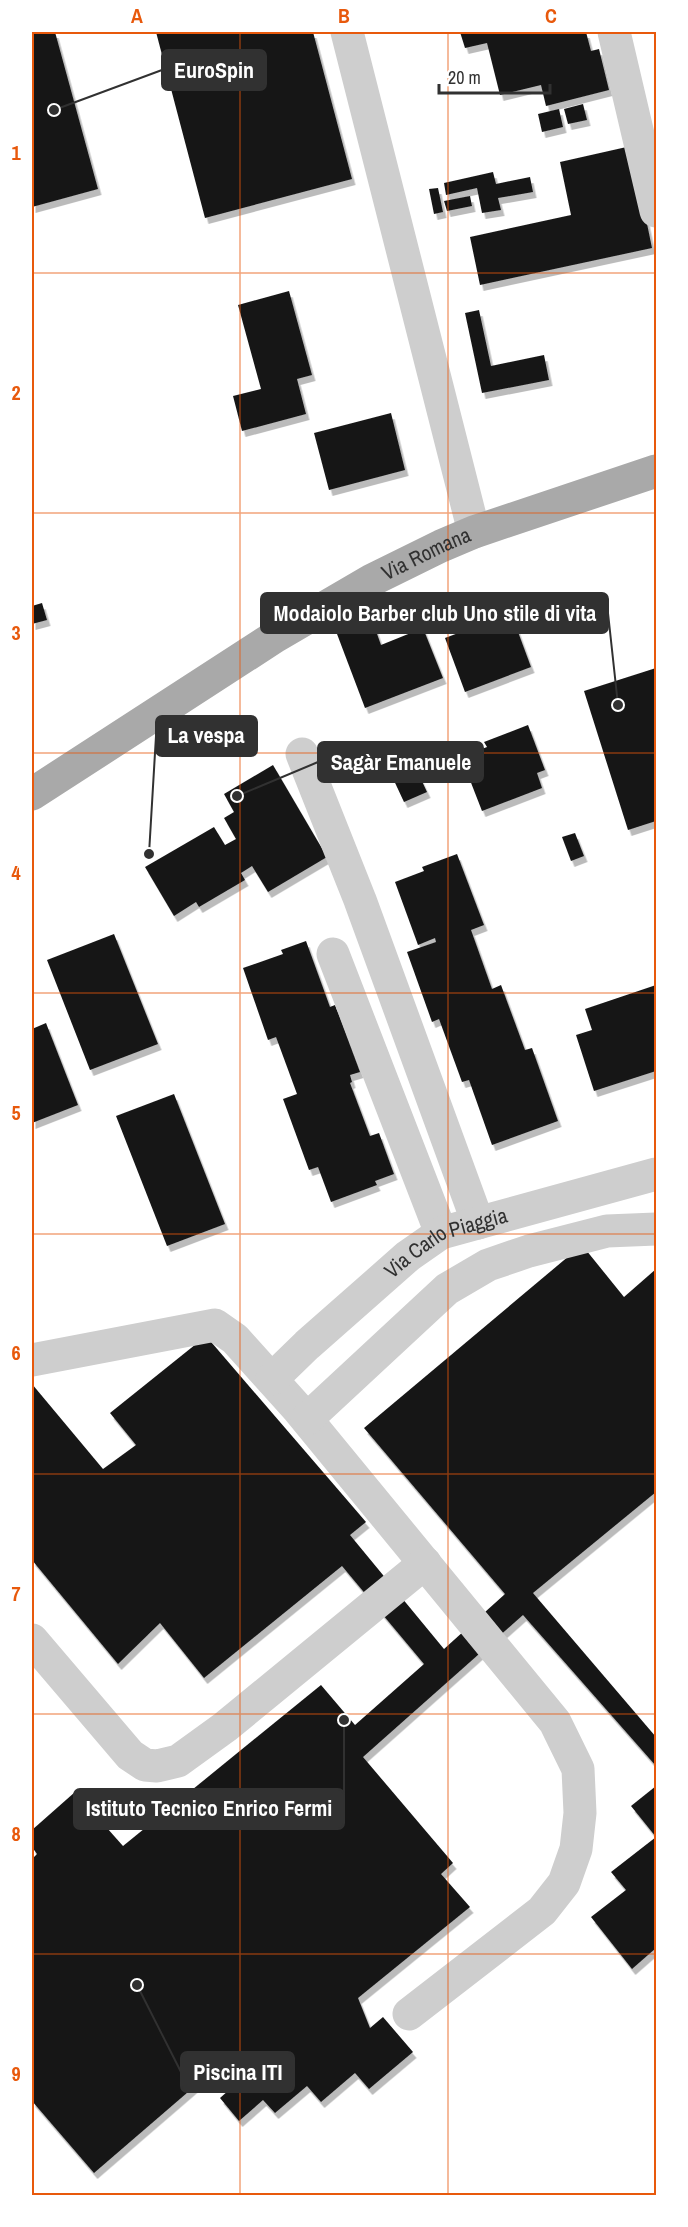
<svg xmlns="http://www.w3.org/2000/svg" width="688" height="2227" font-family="'Archivo Narrow',sans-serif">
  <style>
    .building { fill: #181818; filter: url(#shadow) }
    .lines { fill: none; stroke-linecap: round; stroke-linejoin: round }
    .minor { stroke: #cecece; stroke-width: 33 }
    .major { stroke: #a9a9a9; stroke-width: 33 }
    .grid { fill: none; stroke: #e8590c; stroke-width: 1.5; stroke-opacity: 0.55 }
    .labels { text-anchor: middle; stroke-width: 6; stroke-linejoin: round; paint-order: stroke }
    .street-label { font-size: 21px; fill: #313131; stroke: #fff }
    .leader { fill: none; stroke: #313131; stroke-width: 2 }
    .callout-dot { fill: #313131; stroke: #fff; stroke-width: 2 }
    .callout { fill: #313131; stroke: #313131; stroke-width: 2 }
    .callout-label { font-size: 22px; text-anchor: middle; font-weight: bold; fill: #fff }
    .neatline { fill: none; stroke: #e8590c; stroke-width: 2 }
    .grid-label { font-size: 20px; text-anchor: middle; font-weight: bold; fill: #e8590c }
  </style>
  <defs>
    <filter id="shadow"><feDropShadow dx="3.5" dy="6" stdDeviation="0" flood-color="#0004"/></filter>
  </defs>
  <rect width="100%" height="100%" fill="#fff"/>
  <path class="building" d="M32,32H55L98,189L32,207Z
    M156,32H313L352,179L205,218Z
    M460,32H586L591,51L599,49L609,90L546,106L541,85L500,95L487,43L465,48Z
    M583,104L587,120L568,124L564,109Z
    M559,109L563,127L542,132L538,114Z
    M631,146L652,248L480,285L470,237L571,215L560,162Z
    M493,172L496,184L530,177L533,192L498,198L501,210L482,213L477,188L446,195L444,183Z
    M438,188L443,212L434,214L429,189Z
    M470,196L472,206L447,211L444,201Z
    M289,291L312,375L297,379L306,414L242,431L233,396L261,389L238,305Z
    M479,310L491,366L544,355L549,380L482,393L465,313Z
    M391,413L405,470L329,490L314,433Z
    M42,603L47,620L32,624V606Z
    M511,613L531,667L465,692L445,638Z
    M372,620L381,645L423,628L443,678L365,708L337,634Z
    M656,668V821L628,830L584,691Z
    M528,725L545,770L537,773L542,788L482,811L461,757L487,747L484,742Z
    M406,747L427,792L404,802L383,757Z
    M273,765L327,857L268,892L252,866L241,873L245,880L199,907L196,902L174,916L145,867L214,827L225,845L236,839L224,818L234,812L224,794Z
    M575,833L584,856L571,861L562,837Z
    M457,854L484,925L471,930L492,989L501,985L525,1050L532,1048L558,1121L492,1145L469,1080L462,1082L439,1019L432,1022L407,952L436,942L435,938L418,945L395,882L424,871L422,867Z
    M114,934L158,1044L90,1070L47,960Z
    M306,941L330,1007L335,1005L360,1072L350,1075L352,1082L350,1083L370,1136L379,1133L394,1174L375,1181L377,1185L331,1202L318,1167L309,1170L283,1099L297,1094L276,1037L268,1040L243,968L283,954L281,950Z
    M656,985V1071L594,1091L576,1035L592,1030L585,1009Z
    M46,1023L78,1105L32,1123V1029Z
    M174,1094L225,1224L167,1246L116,1116Z
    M582,1245L624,1297L656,1269V1492L533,1593L656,1737V1766L523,1615L363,1757L453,1863L441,1874L470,1907L358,1998L370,2028L383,2017L413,2052L369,2089L355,2073L321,2102L307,2086L275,2113L263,2100L239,2121L220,2098L247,2074L231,2055L94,2173L32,2101V1859L37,1854L32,1847V1830L75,1792L123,1846L321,1685L355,1725L424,1664L342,1566L204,1678L160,1623L118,1664L32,1560V1384L103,1469L136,1445L110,1413L206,1336L366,1522L350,1535L444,1649L505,1594L364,1428Z
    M656,1786V1948L632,1969L591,1917L626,1890L611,1872L656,1837L631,1806Z"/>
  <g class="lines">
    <g class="minor">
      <path d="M347,32L474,532"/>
      <path d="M614,32L656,211"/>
      <path d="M302,754L360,900L478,1223"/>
      <path d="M333,954L441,1233"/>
      <path d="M32,1360L215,1325L235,1339L298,1409L555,1722L578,1769L580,1813L576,1849L564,1883L542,1911L409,2014"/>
      <path id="s1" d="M272,1379L307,1345L408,1256L441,1233L656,1174"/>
      <path d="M307,1419L447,1289L488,1265L529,1251L607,1231L656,1229"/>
      <path d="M32,1640L130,1755L145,1765L157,1766L178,1761L225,1727L425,1563"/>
    </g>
    <path class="major" id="s2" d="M32,794L276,636L372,580L441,546L474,532L656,471"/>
  </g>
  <path class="grid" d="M240,32V2196M448,32V2196M32,273H656M32,513H656M32,753H656M32,993H656M32,1234H656M32,1474H656M32,1714H656M32,1954H656"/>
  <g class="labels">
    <g class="street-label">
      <text dy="7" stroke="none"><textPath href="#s2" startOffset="462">Via Romana</textPath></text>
      <text dy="7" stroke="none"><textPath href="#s1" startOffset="224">Via Carlo Piaggia</textPath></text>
    </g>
  </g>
  <path class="leader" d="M54 110L162 70M618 705L608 613M149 854L156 736M237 796L318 762M344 1720L344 1809M137 1985L181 2072"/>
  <g class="callout-dot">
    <circle cx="54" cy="110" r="6"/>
    <circle cx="618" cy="705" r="6"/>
    <circle cx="149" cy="854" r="6"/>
    <circle cx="237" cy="796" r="6"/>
    <circle cx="344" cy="1720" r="6"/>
    <circle cx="137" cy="1985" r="6"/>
  </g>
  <g class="callout">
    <rect x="162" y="50" width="104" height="40" rx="6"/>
    <rect x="261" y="593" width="347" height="40" rx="6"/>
    <rect x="156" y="716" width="101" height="40" rx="6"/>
    <rect x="318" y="742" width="165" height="40" rx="6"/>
    <rect x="74" y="1789" width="270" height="40" rx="6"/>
    <rect x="181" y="2052" width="113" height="40" rx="6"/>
  </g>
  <g class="callout-label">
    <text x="214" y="78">EuroSpin</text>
    <text x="435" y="621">Modaiolo Barber club Uno stile di vita</text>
    <text x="206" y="743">La vespa</text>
    <text x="401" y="770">Sagàr Emanuele</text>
    <text x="209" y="1816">Istituto Tecnico Enrico Fermi</text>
    <text x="238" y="2080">Piscina ITI</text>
  </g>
  <rect width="688" height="2227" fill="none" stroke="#ffffff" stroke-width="66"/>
  <path d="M439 84v9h111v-9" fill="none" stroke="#313131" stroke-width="3"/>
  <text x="448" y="84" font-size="18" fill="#313131" stroke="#ffffff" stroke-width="4.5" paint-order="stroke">20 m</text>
  <rect x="33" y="33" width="622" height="2161" class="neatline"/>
  <g class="grid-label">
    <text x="137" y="23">A</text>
    <text x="344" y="23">B</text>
    <text x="551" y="23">C</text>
    <text x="16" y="160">1</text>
    <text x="16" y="400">2</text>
    <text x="16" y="640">3</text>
    <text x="16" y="880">4</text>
    <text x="16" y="1120">5</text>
    <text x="16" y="1360">6</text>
    <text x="16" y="1601">7</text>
    <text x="16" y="1841">8</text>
    <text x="16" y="2081">9</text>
  </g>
</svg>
